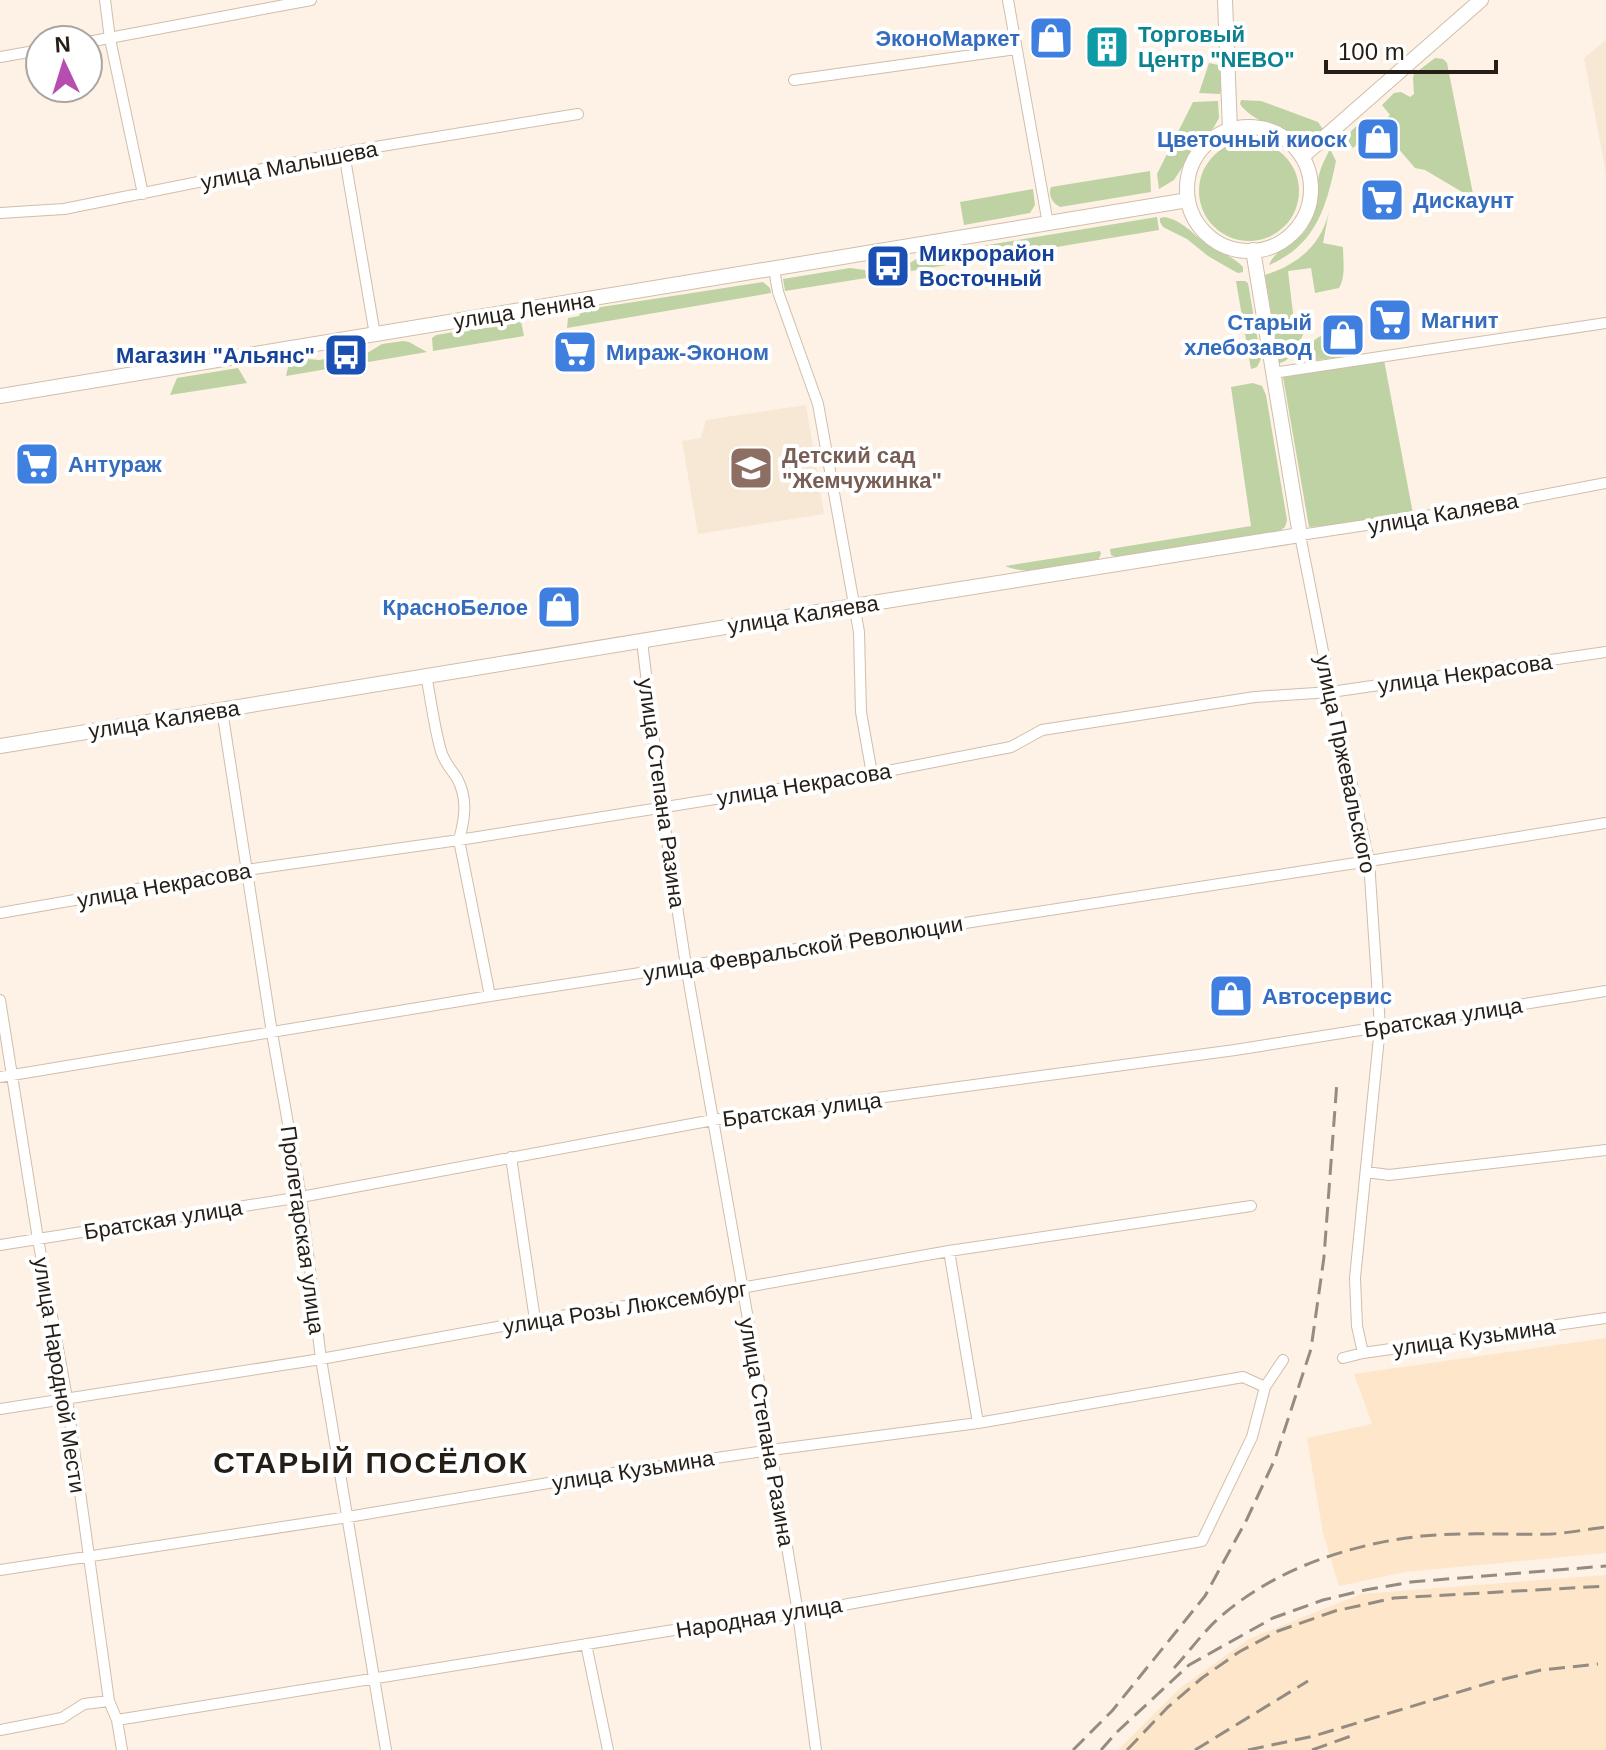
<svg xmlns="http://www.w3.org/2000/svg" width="1606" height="1750" font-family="Helvetica,sans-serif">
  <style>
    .built { fill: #fde6c9 }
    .education { fill: #f6e8d4 }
    .green { fill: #bed2a3 }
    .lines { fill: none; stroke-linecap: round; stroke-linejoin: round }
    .street-casing { stroke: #d0bea9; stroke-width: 12 }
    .secondary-casing { stroke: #d0bea9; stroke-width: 16 }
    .street { stroke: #fff; stroke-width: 10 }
    .secondary { stroke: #fff; stroke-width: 14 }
    .rail { stroke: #958c81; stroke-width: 3; stroke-dasharray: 16 8; stroke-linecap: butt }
    .labels { text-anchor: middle; stroke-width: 8; stroke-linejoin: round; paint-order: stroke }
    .culture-label { font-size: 22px; font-weight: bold; fill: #0d838f; stroke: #fff; text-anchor: start }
    .shop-label { font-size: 22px; font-weight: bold; fill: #366cbe; stroke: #fff; text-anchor: start }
    .street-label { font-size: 22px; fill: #251e16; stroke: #fff }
    .transit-label { font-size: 22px; font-weight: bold; fill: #164399; stroke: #fff; text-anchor: start }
    .education-label { font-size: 22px; font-weight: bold; fill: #785e54; stroke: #fff; text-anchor: start }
    .district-label { font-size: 30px; font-weight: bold; letter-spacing: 2px; fill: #251e16; stroke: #fff }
  </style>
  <rect width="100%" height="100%" fill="#fdf2e5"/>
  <path class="built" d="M1606,1338V1553L1405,1572L1339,1586L1323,1533L1307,1438L1372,1424L1354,1374Z
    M1606,1575V1750H1118L1179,1689L1249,1639L1361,1594Z"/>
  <path class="education" d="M1606,40V173L1584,58Z
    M806,405L824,514L698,534L682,441L701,438L706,420Z"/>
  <path class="green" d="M1435,58L1443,59L1447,63L1474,199L1425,170L1415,168L1385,133L1375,128L1353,148L1346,140C1350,130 1358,124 1367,119L1375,128L1390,115L1382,105L1394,93L1401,92L1410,97L1414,94L1413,78L1414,74Z
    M1209,63L1228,67L1220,94L1199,93Z
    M1241,100L1261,101L1318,122L1324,131C1303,140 1253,124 1240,104Z
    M1218,101L1219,118L1214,127L1194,149L1174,180L1159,189L1157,174L1193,102Z
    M1199 191a50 50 0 1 1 100 0a50 50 0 1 1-100 0Z
    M1330,149L1336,161C1326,208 1316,245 1269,265C1275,249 1296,244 1306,230C1316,214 1315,197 1318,180C1320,168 1325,159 1330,149Z
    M1150,171L1151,192L1060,207C1052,203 1048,195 1051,187Z
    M1033,189L1035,205L1030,213L964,225L960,202Z
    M1329,211L1323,243L1343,247C1343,260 1346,276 1339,288L1315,293L1311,268L1288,271L1295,330L1306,329C1299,341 1293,361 1279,363L1265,275C1297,265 1322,245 1329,211Z
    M1157,217L1159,230L911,271L910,263L921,256Z
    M1165,217C1184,221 1194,236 1210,246C1221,253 1234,257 1243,267V272L1238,273L1234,271L1208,256L1187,239L1163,227L1160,222V218Z
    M850,268L865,270L866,278L785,291L783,279Z
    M1236,281H1245L1248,283L1261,359L1257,367L1251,369Z
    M763,282L770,288L771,293L567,328L568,318L579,316L582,310Z
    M521,321L524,336L433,351L432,338L436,335Z
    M1347,331L1351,356L1309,361L1306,360L1304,355C1315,333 1325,334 1347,331Z
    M403,341L409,342L427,352L286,376L289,363L297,358L319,360L369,352L382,344Z
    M1384,360L1414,519L1309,527L1283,377Z
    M238,368L247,383L170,395L177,378Z
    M1253,383L1262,386L1266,395L1287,520L1285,527L1278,532L1118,558L1111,555L1110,549L1251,526L1231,387Z
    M1100,551L1101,554L1098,560C1068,566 1035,578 1005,566Z"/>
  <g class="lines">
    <g class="street-casing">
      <path id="street" d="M105,0L110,39L143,194
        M1008,0L1048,224
        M88,42L311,0
        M0,57L40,50
        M794,80L1016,49
        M344,153L375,335
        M0,213L64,209L357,150L578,114
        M774,269L778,292L818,404L859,632L861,712L872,774
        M1273,373L1606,323
        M642,641L662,807L686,966L771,1450L798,1613L816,1750
        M426,675C431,700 434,727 441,751C444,762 451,769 457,778C468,799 465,818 459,840L490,996
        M222,710L272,1033L301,1197L321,1359L386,1750
        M0,913L246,870L459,840L872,774L1011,747L1042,730L1255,697L1331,692L1606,652
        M0,1000L38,1239L67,1398L109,1701L117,1720L122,1750
        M0,1077L490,996L1369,861L1606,823
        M511,1157L535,1320
        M1366,1172L1389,1175L1606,1150
        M0,1245L301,1197L713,1120L1235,1050L1606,991
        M949,1251L978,1423
        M1363,1353L1357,1326L1355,1278L1380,1027L1369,861L1331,692L1300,535L1465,510L1606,483
        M1343,1358L1363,1353L1606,1318
        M0,1409L321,1359L535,1320L741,1288L949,1251L1251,1206
        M0,1570L348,1517L566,1480L771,1450L978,1423L1243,1377L1265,1387
        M586,1644L608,1750
        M117,1720L680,1629L798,1613L1202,1541L1252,1437L1265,1387L1283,1360
        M0,1730L62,1718L84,1704L109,1701"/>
    </g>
    <g class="secondary-casing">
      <path id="secondary" d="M1225,0L1230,130
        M1187 189a62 62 0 1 1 124 0a62 62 0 1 1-124 0Z
        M1302,157L1481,0
        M0,396L1188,200
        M0,746L854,606L1300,535L1253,250"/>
    </g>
    <use href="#street" class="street"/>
    <use href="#secondary" class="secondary"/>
    <path class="rail" d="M1174,1668C1189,1652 1203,1632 1219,1618C1274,1569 1350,1544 1422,1536C1465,1532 1508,1535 1551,1534C1569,1533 1588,1529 1606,1527
      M1073,1750L1112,1711L1205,1596L1247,1519L1275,1459L1311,1349L1324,1257L1337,1081
      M1101,1750L1117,1732L1189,1665L1273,1618L1323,1600L1365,1590L1411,1582L1606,1566
      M1127,1750L1168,1707L1202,1678L1239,1652L1278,1631L1335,1611L1394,1598L1606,1586
      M1195,1750L1308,1681
      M1248,1750L1314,1736L1492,1682L1541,1670L1598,1664
      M1312,1750L1351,1736"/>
  </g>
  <defs>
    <g id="shop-square" transform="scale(2.3)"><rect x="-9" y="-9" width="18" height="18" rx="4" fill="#3f7fe0" stroke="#fff"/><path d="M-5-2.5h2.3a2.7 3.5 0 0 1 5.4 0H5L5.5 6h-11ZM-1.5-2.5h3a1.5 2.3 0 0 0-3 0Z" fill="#fff"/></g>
    <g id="building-square" transform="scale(2.3)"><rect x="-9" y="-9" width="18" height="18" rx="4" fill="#0f9aa8" stroke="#fff"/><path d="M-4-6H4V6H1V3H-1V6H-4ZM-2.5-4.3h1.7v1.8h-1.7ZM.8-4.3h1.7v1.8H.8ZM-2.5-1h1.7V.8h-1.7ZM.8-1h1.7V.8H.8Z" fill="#fff"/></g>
    <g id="supermarket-square" transform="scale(2.3)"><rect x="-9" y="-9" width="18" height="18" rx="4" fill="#3f7fe0" stroke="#fff"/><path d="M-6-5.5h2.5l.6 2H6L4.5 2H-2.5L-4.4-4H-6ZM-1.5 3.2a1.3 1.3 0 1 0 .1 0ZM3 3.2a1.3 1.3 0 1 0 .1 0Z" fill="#fff"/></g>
    <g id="bus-square" transform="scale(2.3)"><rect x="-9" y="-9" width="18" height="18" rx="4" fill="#1a4fb4" stroke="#fff"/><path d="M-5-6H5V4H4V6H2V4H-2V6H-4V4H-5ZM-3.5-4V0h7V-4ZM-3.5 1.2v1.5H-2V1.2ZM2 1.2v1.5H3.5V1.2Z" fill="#fff"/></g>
    <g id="school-square" transform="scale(2.3)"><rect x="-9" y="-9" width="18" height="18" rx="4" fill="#8d6e63" stroke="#fff"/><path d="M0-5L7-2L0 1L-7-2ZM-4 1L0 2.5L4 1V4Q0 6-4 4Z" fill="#fff"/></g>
  </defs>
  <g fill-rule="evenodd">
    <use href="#shop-square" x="1051" y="38"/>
    <use href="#building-square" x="1107" y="47"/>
    <use href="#shop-square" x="1378" y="139"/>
    <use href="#supermarket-square" x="1382" y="200"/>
    <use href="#bus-square" x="888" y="266"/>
    <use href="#supermarket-square" x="1390" y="320"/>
    <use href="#shop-square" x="1343" y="335"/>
    <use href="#supermarket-square" x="575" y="352"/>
    <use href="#bus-square" x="346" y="355"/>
    <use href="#supermarket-square" x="37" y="464"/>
    <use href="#school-square" x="751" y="468"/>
    <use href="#shop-square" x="559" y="607"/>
    <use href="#shop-square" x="1231" y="996"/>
  </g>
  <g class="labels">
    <g class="culture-label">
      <text x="1138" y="42">Торговый<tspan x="1138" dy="25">Центр "NEBO"</tspan></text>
    </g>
    <g class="shop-label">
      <text x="1020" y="46" text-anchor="end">ЭконоМаркет</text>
      <text x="1347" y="147" text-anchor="end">Цветочный киоск</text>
      <text x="1413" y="208">Дискаунт</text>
      <text x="1421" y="328">Магнит</text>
      <text x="1312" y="330" text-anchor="end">Старый<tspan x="1312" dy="25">хлебозавод</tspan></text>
      <text x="606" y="360">Мираж-Эконом</text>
      <text x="68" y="472">Антураж</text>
      <text x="528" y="615" text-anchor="end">КрасноБелое</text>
      <text x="1262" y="1004">Автосервис</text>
    </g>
    <g class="street-label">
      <text transform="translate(289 165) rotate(-11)" y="8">улица Малышева</text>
      <text transform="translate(524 310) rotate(-9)" y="8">улица Ленина</text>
      <text transform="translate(1443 513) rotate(-10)" y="8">улица Каляева</text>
      <text transform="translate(803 614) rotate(-9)" y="8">улица Каляева</text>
      <text transform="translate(1465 673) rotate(-8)" y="8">улица Некрасова</text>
      <text transform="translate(164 719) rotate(-9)" y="8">улица Каляева</text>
      <text transform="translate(1346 764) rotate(78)" y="8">улица Пржевальского</text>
      <text transform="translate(804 784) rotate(-9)" y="8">улица Некрасова</text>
      <text transform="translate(662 793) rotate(82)" y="8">улица Степана Разина</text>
      <text transform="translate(164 885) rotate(-10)" y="8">улица Некрасова</text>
      <text transform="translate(803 948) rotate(-9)" y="8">улица Февральской Революции</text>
      <text transform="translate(1443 1017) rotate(-9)" y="8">Братская улица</text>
      <text transform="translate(802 1109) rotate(-7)" y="8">Братская улица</text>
      <text transform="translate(163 1219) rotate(-9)" y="8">Братская улица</text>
      <text transform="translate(303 1230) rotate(82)" y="8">Пролетарская улица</text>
      <text transform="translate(625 1307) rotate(-9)" y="8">улица Розы Люксембург</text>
      <text transform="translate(1474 1337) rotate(-8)" y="8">улица Кузьмина</text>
      <text transform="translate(60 1375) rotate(81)" y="8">улица Народной Мести</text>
      <text transform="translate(767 1432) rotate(80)" y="8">улица Степана Разина</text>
      <text transform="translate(633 1470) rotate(-9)" y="8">улица Кузьмина</text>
      <text transform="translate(759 1617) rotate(-9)" y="8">Народная улица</text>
    </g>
    <g class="transit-label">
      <text x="919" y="261">Микрорайон<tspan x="919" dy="25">Восточный</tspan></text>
      <text x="315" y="363" text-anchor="end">Магазин "Альянс"</text>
    </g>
    <g class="education-label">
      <text x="782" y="463">Детский сад<tspan x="782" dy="25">"Жемчужинка"</tspan></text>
    </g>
    <g class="district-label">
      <text x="371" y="1473">СТАРЫЙ ПОСЁЛОК</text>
    </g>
  </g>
  <g transform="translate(64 64) rotate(356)"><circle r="38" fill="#ffffff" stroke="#a8a5a2" stroke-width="2"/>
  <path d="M0-6L14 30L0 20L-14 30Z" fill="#b74dae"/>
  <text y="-12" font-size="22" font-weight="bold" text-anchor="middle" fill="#251e16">N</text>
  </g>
  <path d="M1326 60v12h170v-12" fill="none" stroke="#251e16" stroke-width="4"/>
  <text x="1338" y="60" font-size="24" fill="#251e16" stroke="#ffffff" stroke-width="6" paint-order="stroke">100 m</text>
</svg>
